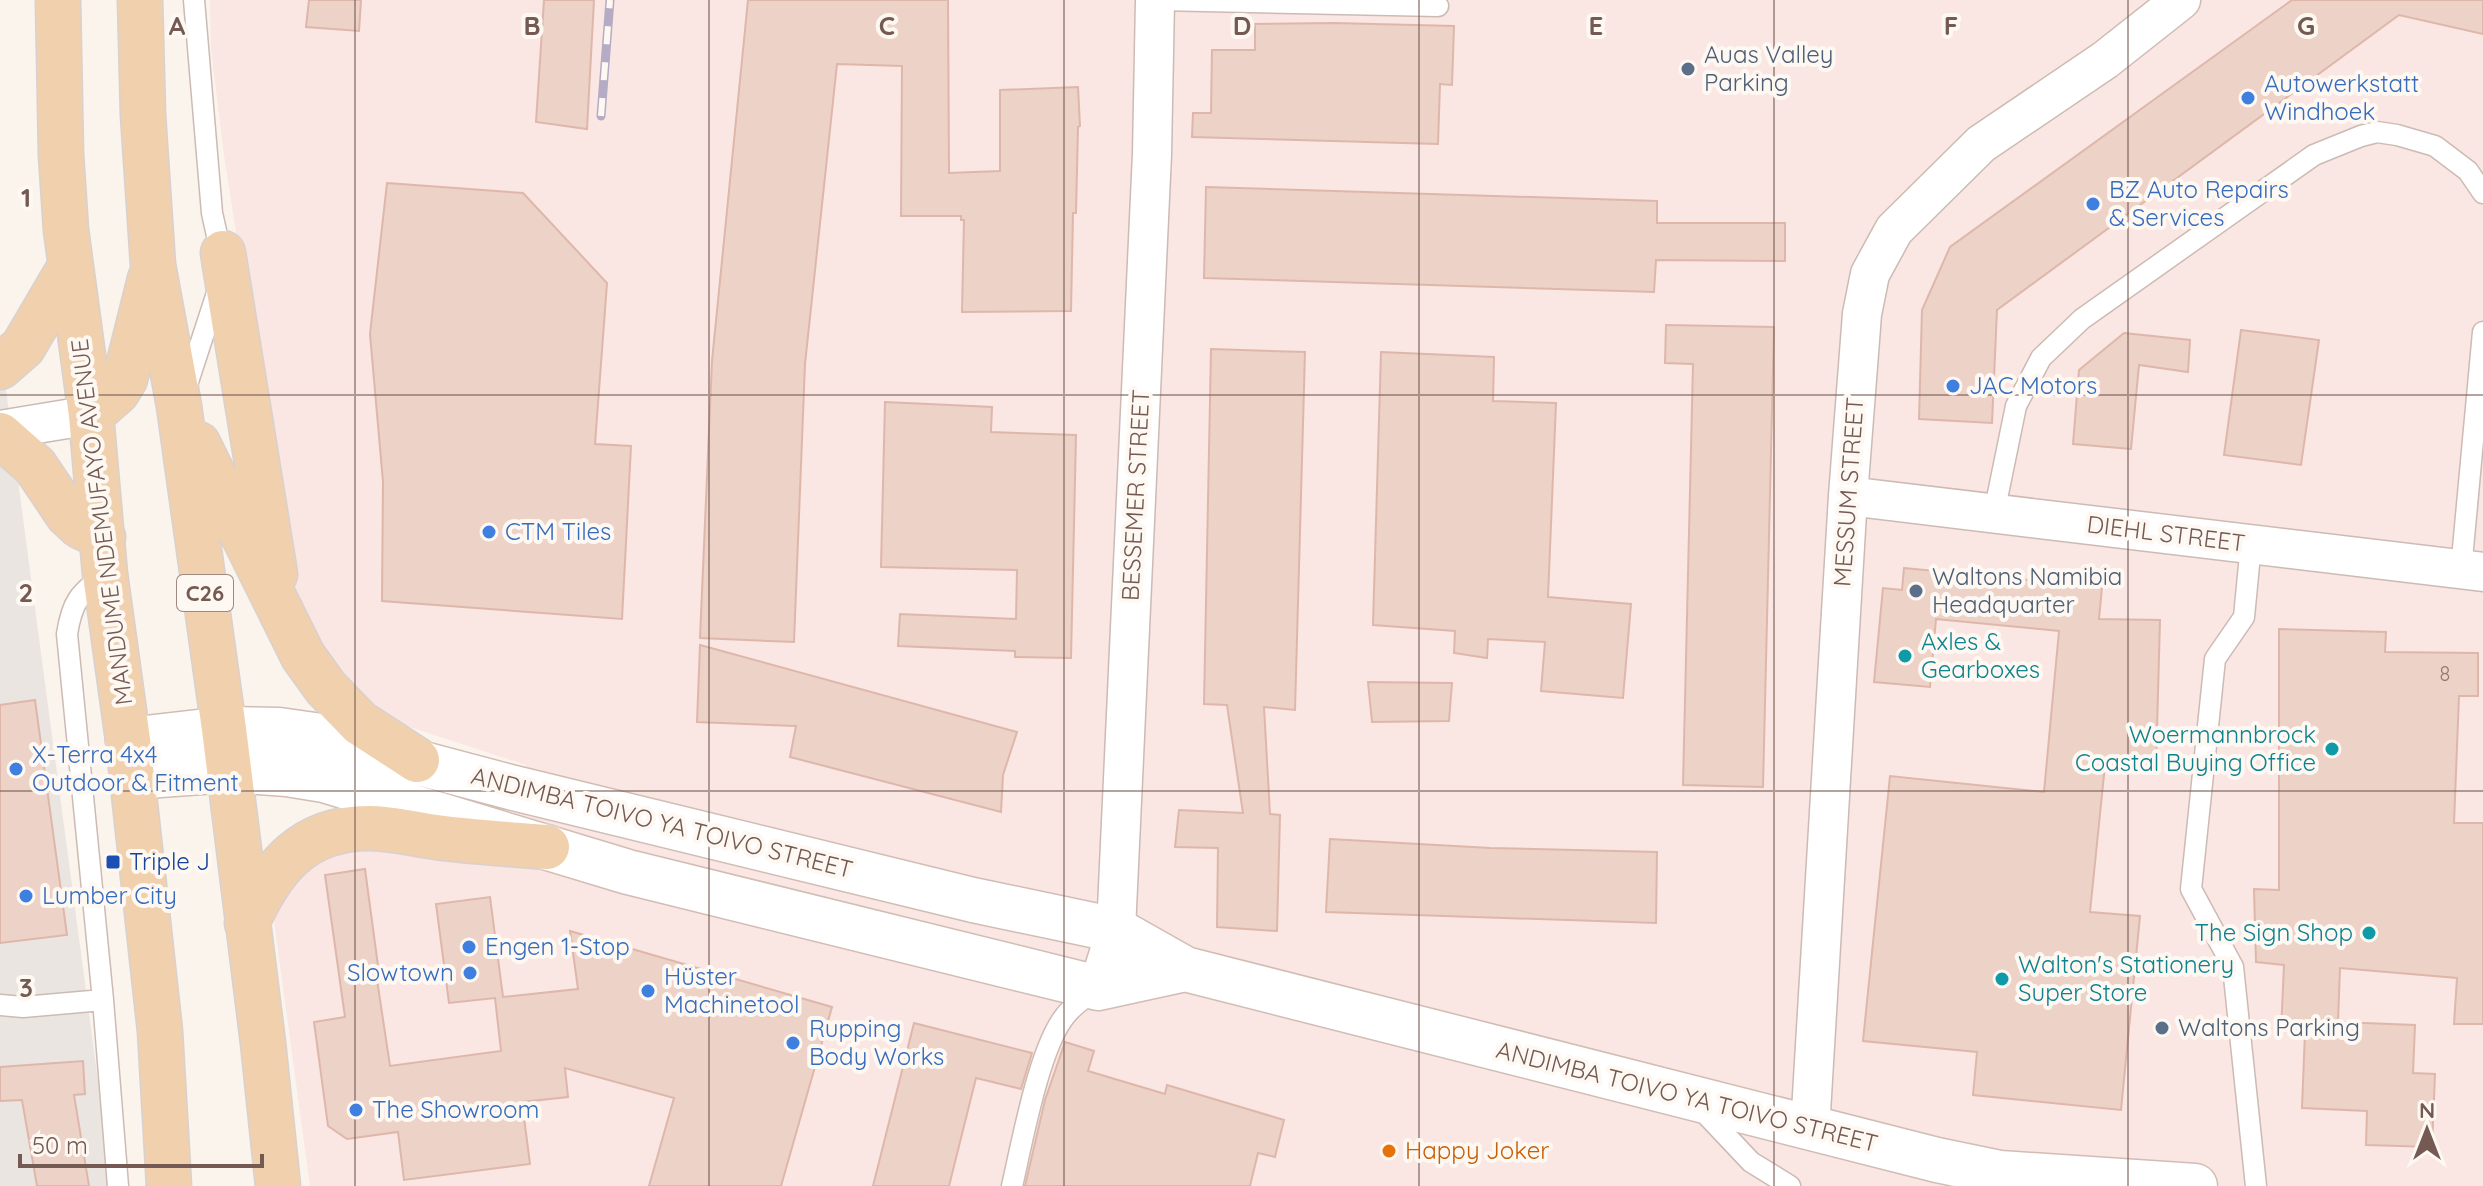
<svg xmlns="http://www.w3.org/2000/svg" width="2483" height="1186" font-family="Quicksand,sans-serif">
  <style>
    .commercial { fill: #fae6e2 }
    .industrial { fill: #ebe5e2 }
    .building { fill: #edd2c8; stroke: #deb7aa; stroke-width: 2 }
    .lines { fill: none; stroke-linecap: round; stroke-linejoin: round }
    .lane-casing { stroke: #ccbbb3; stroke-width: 23 }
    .street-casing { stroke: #ccbbb3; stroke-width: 41 }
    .secondary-casing { stroke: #d1bdb4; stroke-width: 47 }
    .primary-casing { stroke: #d8d1cf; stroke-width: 47 }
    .lane { stroke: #fff; stroke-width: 20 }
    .street { stroke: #fff; stroke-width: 38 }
    .secondary { stroke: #fff; stroke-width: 44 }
    .primary { stroke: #f1d0ae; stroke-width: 44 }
    .rail-casing { stroke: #b6abc5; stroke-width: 9 }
    .rail { stroke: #fef8f3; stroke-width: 6; stroke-dasharray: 18; stroke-linecap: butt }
    .grid { fill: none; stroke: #745a52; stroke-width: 2; stroke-opacity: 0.55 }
    .service-dot { fill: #5c6f8a; stroke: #fef8f3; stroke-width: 3 }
    .shop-dot { fill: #3f7fe0; stroke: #fef8f3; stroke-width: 3 }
    .culture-dot { fill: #0f9aa8; stroke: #fef8f3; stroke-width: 3 }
    .transit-dot { fill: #1a4fb4; stroke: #fef8f3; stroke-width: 3 }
    .food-dot { fill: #e8710a; stroke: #fef8f3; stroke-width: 3 }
    .labels { text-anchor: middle; stroke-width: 8; stroke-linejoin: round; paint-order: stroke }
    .number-label { font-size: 20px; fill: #927870 }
    .shield { fill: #fef8f3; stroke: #9d8982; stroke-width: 2 }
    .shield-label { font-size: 22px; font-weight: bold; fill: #745a52 }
    .service-label { font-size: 24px; fill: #4e5e75; stroke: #fef8f3; text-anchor: start }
    .shop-label { font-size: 24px; fill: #366cbe; stroke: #fef8f3; text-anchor: start }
    .street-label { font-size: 24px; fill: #745a52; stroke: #fef8f3 }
    .culture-label { font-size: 24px; fill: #0d838f; stroke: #fef8f3; text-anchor: start }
    .transit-label { font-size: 24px; fill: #164399; stroke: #fef8f3; text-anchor: start }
    .food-label { font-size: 24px; fill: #c56008; stroke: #fef8f3; text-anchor: start }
    .grid-label { font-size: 26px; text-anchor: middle; font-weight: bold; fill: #745a52; stroke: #fef8f3; stroke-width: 8; stroke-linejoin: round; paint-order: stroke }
  </style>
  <rect width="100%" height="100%" fill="#fbf4ed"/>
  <path class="commercial" d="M210,0H2483V1186H310L271,899L317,854L381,849L501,867L526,765L373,715L298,623L225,162L211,50Z"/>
  <path class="industrial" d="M0,345L112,1186H0Z"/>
  <path class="building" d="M309,0H361L359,31L306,27Z
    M544,0H594L587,129L536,122Z
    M748,0H948L949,173L1000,171V90L1078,87L1080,126L1078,127L1076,213H1073L1071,311L962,312L964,220H961V216H901L902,66L837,64L805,364L794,642L700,638L712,361Z
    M2292,0H2483V34L2399,15L1997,310L1992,423L1919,419L1922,310L1950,247Z
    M1334,23L1454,26L1452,85L1440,84L1438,144L1192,137L1193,113H1211L1212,50H1255V24Z
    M387,183L523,193L607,283L595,444L631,446L622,619L382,601L383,482L370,334Z
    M1206,187L1657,201V223H1785V261L1656,260L1654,292L1204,278Z
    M1666,325L1774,327L1763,787L1683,785L1693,364L1665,363Z
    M2241,330L2319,340L2301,465L2224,455Z
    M2124,333L2190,340L2188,372L2139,365L2131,449L2073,444L2079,370Z
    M1211,349L1305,352L1295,710L1264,707L1270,814L1280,815L1277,931L1217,927L1218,848L1175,847L1179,810L1243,813L1227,705L1204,704Z
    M1381,352L1494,357L1493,401L1556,403L1548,597L1631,604L1623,698L1541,691L1545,642L1488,639L1487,658L1454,653L1455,631L1373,625Z
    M885,402L992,407L991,432L1076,435L1071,658L1015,657V651L898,646L900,614L1016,619L1017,570L881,567Z
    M1904,568L2102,587L2099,619L2160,620L2156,766L2105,765L2090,912L2140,916L2121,1110L1973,1095L1977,1052L1863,1041L1890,776L2044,792L2059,631L1936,619L1930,687L1874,682L1883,588L1902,590Z
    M2279,629L2386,632L2385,652L2478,653V696H2459L2454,823H2483V1024H2454L2457,978L2340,968L2338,1022L2415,1025L2413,1073L2435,1074L2432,1147L2366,1145L2367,1111L2302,1108L2305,1032L2281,1031L2284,965L2256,962L2254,889L2279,890Z
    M700,645L1017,732L1003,775L1001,812L790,757L796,726L697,722Z
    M1368,682L1452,683L1449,721L1372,722Z
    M35,700L67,935L0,943V705Z
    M1330,839L1490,848L1657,852L1656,923L1326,912Z
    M365,869L379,973H376L390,1066L501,1051L495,998L449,1003L436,904L490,897L503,997L578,989L570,931L832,1007L781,1186H649L674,1098L565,1068L568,1097L522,1102L530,1164L404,1180L398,1132L347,1139L328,1126L314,1022L345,1017L325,875Z
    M914,1023L1032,1053L1021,1089L976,1078L949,1186H873Z
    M1065,1042L1094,1051L1088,1071L1165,1094L1167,1085L1284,1120L1275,1157L1258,1153L1250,1186H1025L1045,1100Z
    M83,1061L85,1094L74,1095L89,1186H37L22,1100L0,1101V1067Z"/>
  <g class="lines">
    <g class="lane-casing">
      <path id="lane" d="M194,0L212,213L222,258
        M1159,0L1438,6
        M186,388L217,293
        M1994,513L2016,406L2041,358L2082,319L2314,155L2361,136L2377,132L2397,135L2435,146L2468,171L2483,193
        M2251,544L2244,617L2215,659L2191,889L2233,967L2256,1186
        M2461,570L2483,332
        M104,575C79,594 72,602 67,634L103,1000L118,1186
        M0,1005L23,1007L103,1000
        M1700,1108L1751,1162L1790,1186
        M1012,1186C1022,1143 1039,1048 1065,1016C1073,1005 1087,996 1098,988"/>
    </g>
    <g class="street-casing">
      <path id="street" d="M0,430L91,415
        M1848,496L2483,572
        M1098,988L1116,930L1152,154L1155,0
        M1810,1129L1848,496L1862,314L1870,274L1894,230L1981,144L2105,60L2181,0"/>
    </g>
    <g class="secondary-casing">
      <path id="secondary" d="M128,740L224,729L279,730L314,735L510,787L973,900L1116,930L1185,969L1937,1160L2000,1173L2195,1186
        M132,777L229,770L287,774L324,780L628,872L1098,988L1185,969"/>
    </g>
    <g class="primary-casing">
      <path id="primary" d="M58,0L61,155L66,230L91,415L105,574L128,740L160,1031L169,1186
        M140,0L143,115L153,265L179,406L224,729L263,1043L278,1186
        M223,253L275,574
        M0,367L23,347L70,267
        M91,415L117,392L125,379L150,279
        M0,435L35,466L68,515L80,526L103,537
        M198,444L303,656L326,688L360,723L417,760
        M247,923C272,867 303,828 369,828C391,828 414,834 436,837C473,842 510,844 547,847"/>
    </g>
    <use href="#lane" class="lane"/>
    <use href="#street" class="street"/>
    <use href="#secondary" class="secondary"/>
    <use href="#primary" class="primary"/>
    <g class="rail-casing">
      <path id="rail" d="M601,116L610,0"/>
    </g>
    <use href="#rail" class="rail"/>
  </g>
  <path class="grid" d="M355,0V1186M709,0V1186M1064,0V1186M1419,0V1186M1774,0V1186M2128,0V1186M0,395H2483M0,791H2483"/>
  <g class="service-dot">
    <circle cx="1688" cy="69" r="8"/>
    <circle cx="1916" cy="591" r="8"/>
    <circle cx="2162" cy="1028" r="8"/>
  </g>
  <g class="shop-dot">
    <circle cx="2248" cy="98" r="8"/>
    <circle cx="2093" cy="204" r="8"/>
    <circle cx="1953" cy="386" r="8"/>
    <circle cx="489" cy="532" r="8"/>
    <circle cx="16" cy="769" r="8"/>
    <circle cx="26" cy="896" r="8"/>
    <circle cx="469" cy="947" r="8"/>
    <circle cx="470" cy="973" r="8"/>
    <circle cx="648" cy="991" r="8"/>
    <circle cx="793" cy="1043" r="8"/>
    <circle cx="356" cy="1110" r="8"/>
  </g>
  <g class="culture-dot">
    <circle cx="1905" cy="656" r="8"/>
    <circle cx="2332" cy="749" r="8"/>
    <circle cx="2369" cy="933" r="8"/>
    <circle cx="2002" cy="979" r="8"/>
  </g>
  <rect class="transit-dot" x="105" y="854" width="16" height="16" rx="4"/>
  <circle class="food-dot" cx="1389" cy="1151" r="8"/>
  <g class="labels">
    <g class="number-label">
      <text x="2445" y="681">8</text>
    </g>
    <rect class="shield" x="177" y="575" width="56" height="36" rx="6"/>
    <g class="shield-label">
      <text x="205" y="601">C26</text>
    </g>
    <g class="service-label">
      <text x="1704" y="63">Auas Valley<tspan x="1704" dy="28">Parking</tspan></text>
      <text x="1932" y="585">Waltons Namibia<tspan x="1932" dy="28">Headquarter</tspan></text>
      <text x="2178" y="1036">Waltons Parking</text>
    </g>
    <g class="shop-label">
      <text x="2264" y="92">Autowerkstatt<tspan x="2264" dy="28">Windhoek</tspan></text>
      <text x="2109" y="198">BZ Auto Repairs<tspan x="2109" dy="28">&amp; Services</tspan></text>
      <text x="1969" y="394">JAC Motors</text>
      <text x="505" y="540">CTM Tiles</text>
      <text x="32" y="763">X-Terra 4x4<tspan x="32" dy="28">Outdoor &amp; Fitment</tspan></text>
      <text x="42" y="904">Lumber City</text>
      <text x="485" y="955">Engen 1-Stop</text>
      <text x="454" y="981" text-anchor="end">Slowtown</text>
      <text x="664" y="985">Hüster<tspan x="664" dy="28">Machinetool</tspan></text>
      <text x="809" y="1037">Rupping<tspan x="809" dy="28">Body Works</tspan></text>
      <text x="372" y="1118">The Showroom</text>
    </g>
    <g class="street-label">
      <text transform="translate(1849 492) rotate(-86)" y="8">MESSUM STREET</text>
      <text transform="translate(1136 495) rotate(-87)" y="8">BESSEMER STREET</text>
      <text transform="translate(102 522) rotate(-97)" y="8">MANDUME NDEMUFAYO AVENUE</text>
      <text transform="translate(2166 534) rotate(7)" y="8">DIEHL STREET</text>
      <text transform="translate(662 823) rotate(14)" y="8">ANDIMBA TOIVO YA TOIVO STREET</text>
      <text transform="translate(1687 1097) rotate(14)" y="8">ANDIMBA TOIVO YA TOIVO STREET</text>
    </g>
    <g class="culture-label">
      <text x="1921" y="650">Axles &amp;<tspan x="1921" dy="28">Gearboxes</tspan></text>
      <text x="2316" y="743" text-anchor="end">Woermannbrock<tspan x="2316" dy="28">Coastal Buying Office</tspan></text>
      <text x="2353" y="941" text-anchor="end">The Sign Shop</text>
      <text x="2018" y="973">Walton's Stationery<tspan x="2018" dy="28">Super Store</tspan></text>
    </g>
    <g class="transit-label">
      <text x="129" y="870">Triple J</text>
    </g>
    <g class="food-label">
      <text x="1405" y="1159">Happy Joker</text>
    </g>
  </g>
  <g class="grid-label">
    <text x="177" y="35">A</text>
    <text x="532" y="35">B</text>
    <text x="887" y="35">C</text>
    <text x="1242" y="35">D</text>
    <text x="1596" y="35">E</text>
    <text x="1951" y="35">F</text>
    <text x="2306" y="35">G</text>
    <text x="26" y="207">1</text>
    <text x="26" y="602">2</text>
    <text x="26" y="997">3</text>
  </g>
  <g transform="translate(2427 1130)" stroke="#fef8f3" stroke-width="6" paint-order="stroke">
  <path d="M0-6L14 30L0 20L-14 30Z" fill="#745a52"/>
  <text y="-12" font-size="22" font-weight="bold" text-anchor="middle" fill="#745a52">N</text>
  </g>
  <path d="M20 1154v12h242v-12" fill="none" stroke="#745a52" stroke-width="4"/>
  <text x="32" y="1154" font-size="24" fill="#745a52" stroke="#fef8f3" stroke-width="6" paint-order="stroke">50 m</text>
</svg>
